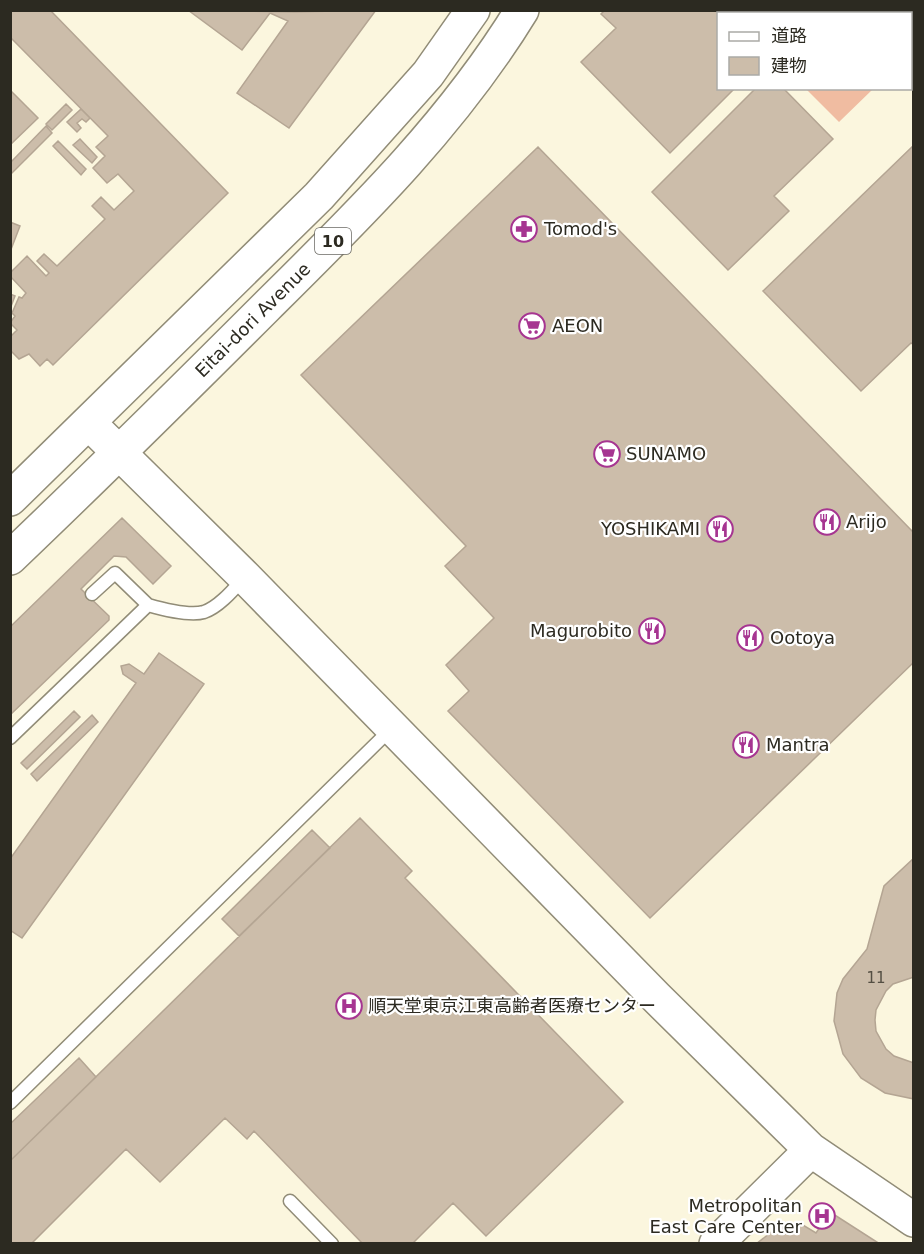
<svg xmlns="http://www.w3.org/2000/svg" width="924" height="1254" font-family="'DejaVu Sans','Noto Sans JP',sans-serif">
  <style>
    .green { fill: #f0bca1 }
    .building { fill: #ccbdaa; stroke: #b4a593; stroke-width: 1.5 }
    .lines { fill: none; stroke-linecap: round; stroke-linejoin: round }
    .lane-casing { stroke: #918c77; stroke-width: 15 }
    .secondary-casing { stroke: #918c77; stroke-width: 36 }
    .primary-casing { stroke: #918c77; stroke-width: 36 }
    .lane { stroke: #fff; stroke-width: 12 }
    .secondary { stroke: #fff; stroke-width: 33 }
    .primary { stroke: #fff; stroke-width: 33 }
    .labels { text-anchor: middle; stroke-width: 4.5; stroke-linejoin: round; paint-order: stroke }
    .number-label { font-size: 15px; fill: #544f43 }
    .shield { fill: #fff; stroke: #6b6a64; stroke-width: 1.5 }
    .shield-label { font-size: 16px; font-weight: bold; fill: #2c2a21 }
    .poi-label { font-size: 18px; fill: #2c2a21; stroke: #fff; text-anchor: start }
    .street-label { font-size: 18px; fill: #2c2a21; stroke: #fff }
  </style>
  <rect width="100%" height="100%" fill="#fbf6de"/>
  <path class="green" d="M840,11H913V49L911,51L910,14L837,13Z
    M806,89H873L839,122Z"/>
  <path class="building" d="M10,10H50L228,193L53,365L47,359L40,366L29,354L19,359L10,350V337L17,330L10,323L15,316L12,313L19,297L22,298L26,293L10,276V273L27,256L46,276L49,273L37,261L44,254L57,266L105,219L92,206L101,197L114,210L134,191L118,174L107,183L93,168L105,156L96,147L108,136L10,37Z
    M188,10L295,12L376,10L289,128L237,93L288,21L270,13L242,50Z
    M605,10H813L810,14H718V88H735L670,153L581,62L616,28L601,14Z
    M756,88H783L833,139L774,196L789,211L728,270L652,192Z
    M10,90L38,118L10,145Z
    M66,104L72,110L52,130L46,124Z
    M81,109L90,118L86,122L82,119L77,123L81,128L77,132L67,122Z
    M46,126L52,133L10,175V163Z
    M80,139L97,157L92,163L73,145Z
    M58,141L86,169L81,175L53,146Z
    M914,145V345L911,343L861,391L763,291Z
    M538,147L914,533V662L650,918L448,711L469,691L446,665L494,618L445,566L466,546L301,375Z
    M10,222L20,226L10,252Z
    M10,294L15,296L10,309Z
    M122,518L171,566L153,584L126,557L114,556L81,589L109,616V620L10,715V627Z
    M159,653L204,684L22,938L10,930V859L136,683L123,674L121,666L129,664L144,674Z
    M74,711L80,717L27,769L21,763Z
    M92,715L98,722L37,781L31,774Z
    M360,818L412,871L405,878L623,1102L486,1236L453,1203L412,1244H363L254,1131L247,1139L225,1118L160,1182L126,1149L31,1244H10V1161Z
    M312,830L330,848L239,936L222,919Z
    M914,858V977L893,984L886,991L876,1010L875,1020L876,1031L886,1049L894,1056L914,1063V1099L885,1093L861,1078L843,1054L834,1021L837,993L843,979L867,949L884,886Z
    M79,1058L96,1077L10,1161V1124Z
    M830,1212L880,1244H756L783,1223L794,1229L798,1222L816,1233Z"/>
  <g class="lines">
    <g class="lane-casing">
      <path id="lane" d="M92,594L115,573L148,605
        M10,738L148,605C162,609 190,616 204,612C219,607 234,589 244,578
        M10,1103L391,729
        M290,1201L332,1244"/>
    </g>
    <g class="secondary-casing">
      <path id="secondary" d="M89,423L245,577L656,997L811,1150L716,1244
        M811,1150L914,1220"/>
    </g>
    <g class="primary-casing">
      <g id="primary">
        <path d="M10,499L319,196L428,74L473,10"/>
        <path id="s1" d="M10,558C97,475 182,391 267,306C360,214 453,123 522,10"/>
      </g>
    </g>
    <use href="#lane" class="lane"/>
    <use href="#secondary" class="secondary"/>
    <use href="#primary" class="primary"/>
  </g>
  <defs>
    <g id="pharmacy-ring" transform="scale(1.35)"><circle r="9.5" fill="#fff" stroke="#a63591" stroke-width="1.5"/><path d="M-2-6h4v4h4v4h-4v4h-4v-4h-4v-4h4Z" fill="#a63591"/></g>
    <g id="supermarket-ring" transform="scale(1.35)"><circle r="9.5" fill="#fff" stroke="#a63591" stroke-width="1.5"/><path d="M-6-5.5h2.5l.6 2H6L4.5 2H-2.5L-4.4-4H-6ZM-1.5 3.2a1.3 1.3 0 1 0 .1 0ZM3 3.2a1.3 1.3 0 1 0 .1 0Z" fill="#a63591"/></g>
    <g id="restaurant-ring" transform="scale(1.35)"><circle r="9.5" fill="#fff" stroke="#a63591" stroke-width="1.5"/><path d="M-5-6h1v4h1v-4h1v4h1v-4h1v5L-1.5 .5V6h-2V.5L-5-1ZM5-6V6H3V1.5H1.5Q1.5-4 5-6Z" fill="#a63591"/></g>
    <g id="hospital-ring" transform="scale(1.35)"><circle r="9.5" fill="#fff" stroke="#a63591" stroke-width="1.5"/><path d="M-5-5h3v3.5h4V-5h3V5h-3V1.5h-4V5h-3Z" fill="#a63591"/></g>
  </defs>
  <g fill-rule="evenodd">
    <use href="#pharmacy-ring" x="524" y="229"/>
    <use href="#supermarket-ring" x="532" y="326"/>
    <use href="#supermarket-ring" x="607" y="454"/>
    <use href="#restaurant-ring" x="827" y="522"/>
    <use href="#restaurant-ring" x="720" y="529"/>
    <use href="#restaurant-ring" x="652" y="631"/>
    <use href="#restaurant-ring" x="750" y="638"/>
    <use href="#restaurant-ring" x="746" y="745"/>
    <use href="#hospital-ring" x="349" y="1006"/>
    <use href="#hospital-ring" x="822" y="1216"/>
  </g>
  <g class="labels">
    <g class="number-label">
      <text x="876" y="983">11</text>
    </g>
    <rect class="shield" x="315" y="228" width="36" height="26" rx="4.5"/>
    <g class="shield-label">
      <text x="333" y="247">10</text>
    </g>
    <g class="poi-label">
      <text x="544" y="235">Tomod's</text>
      <text x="552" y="332">AEON</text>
      <text x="626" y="460">SUNAMO</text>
      <text x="846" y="528">Arijo</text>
      <text x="700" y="535" text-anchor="end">YOSHIKAMI</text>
      <text x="632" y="637" text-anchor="end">Magurobito</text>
      <text x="770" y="644">Ootoya</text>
      <text x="766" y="751">Mantra</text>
      <text x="368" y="1012">順天堂東京江東高齢者医療センター</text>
      <text x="802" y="1212" text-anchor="end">Metropolitan<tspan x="802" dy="21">East Care Center</tspan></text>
    </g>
    <g class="street-label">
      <text dy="6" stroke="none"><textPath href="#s1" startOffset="340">Eitai-dori Avenue</textPath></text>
    </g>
  </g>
  <rect width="924" height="1254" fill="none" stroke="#2c2a21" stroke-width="24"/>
  <rect x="717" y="12" width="195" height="78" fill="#ffffff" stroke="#abaaa6" stroke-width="1.5"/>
  <rect x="729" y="32" width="30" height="9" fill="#ffffff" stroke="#abaaa6" stroke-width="1.5"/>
  <text x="771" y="42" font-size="18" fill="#2c2a21">道路</text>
  <rect x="729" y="57" width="30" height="18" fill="#ccbdaa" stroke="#abaaa6" stroke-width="1.5"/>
  <text x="771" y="72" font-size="18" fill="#2c2a21">建物</text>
</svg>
